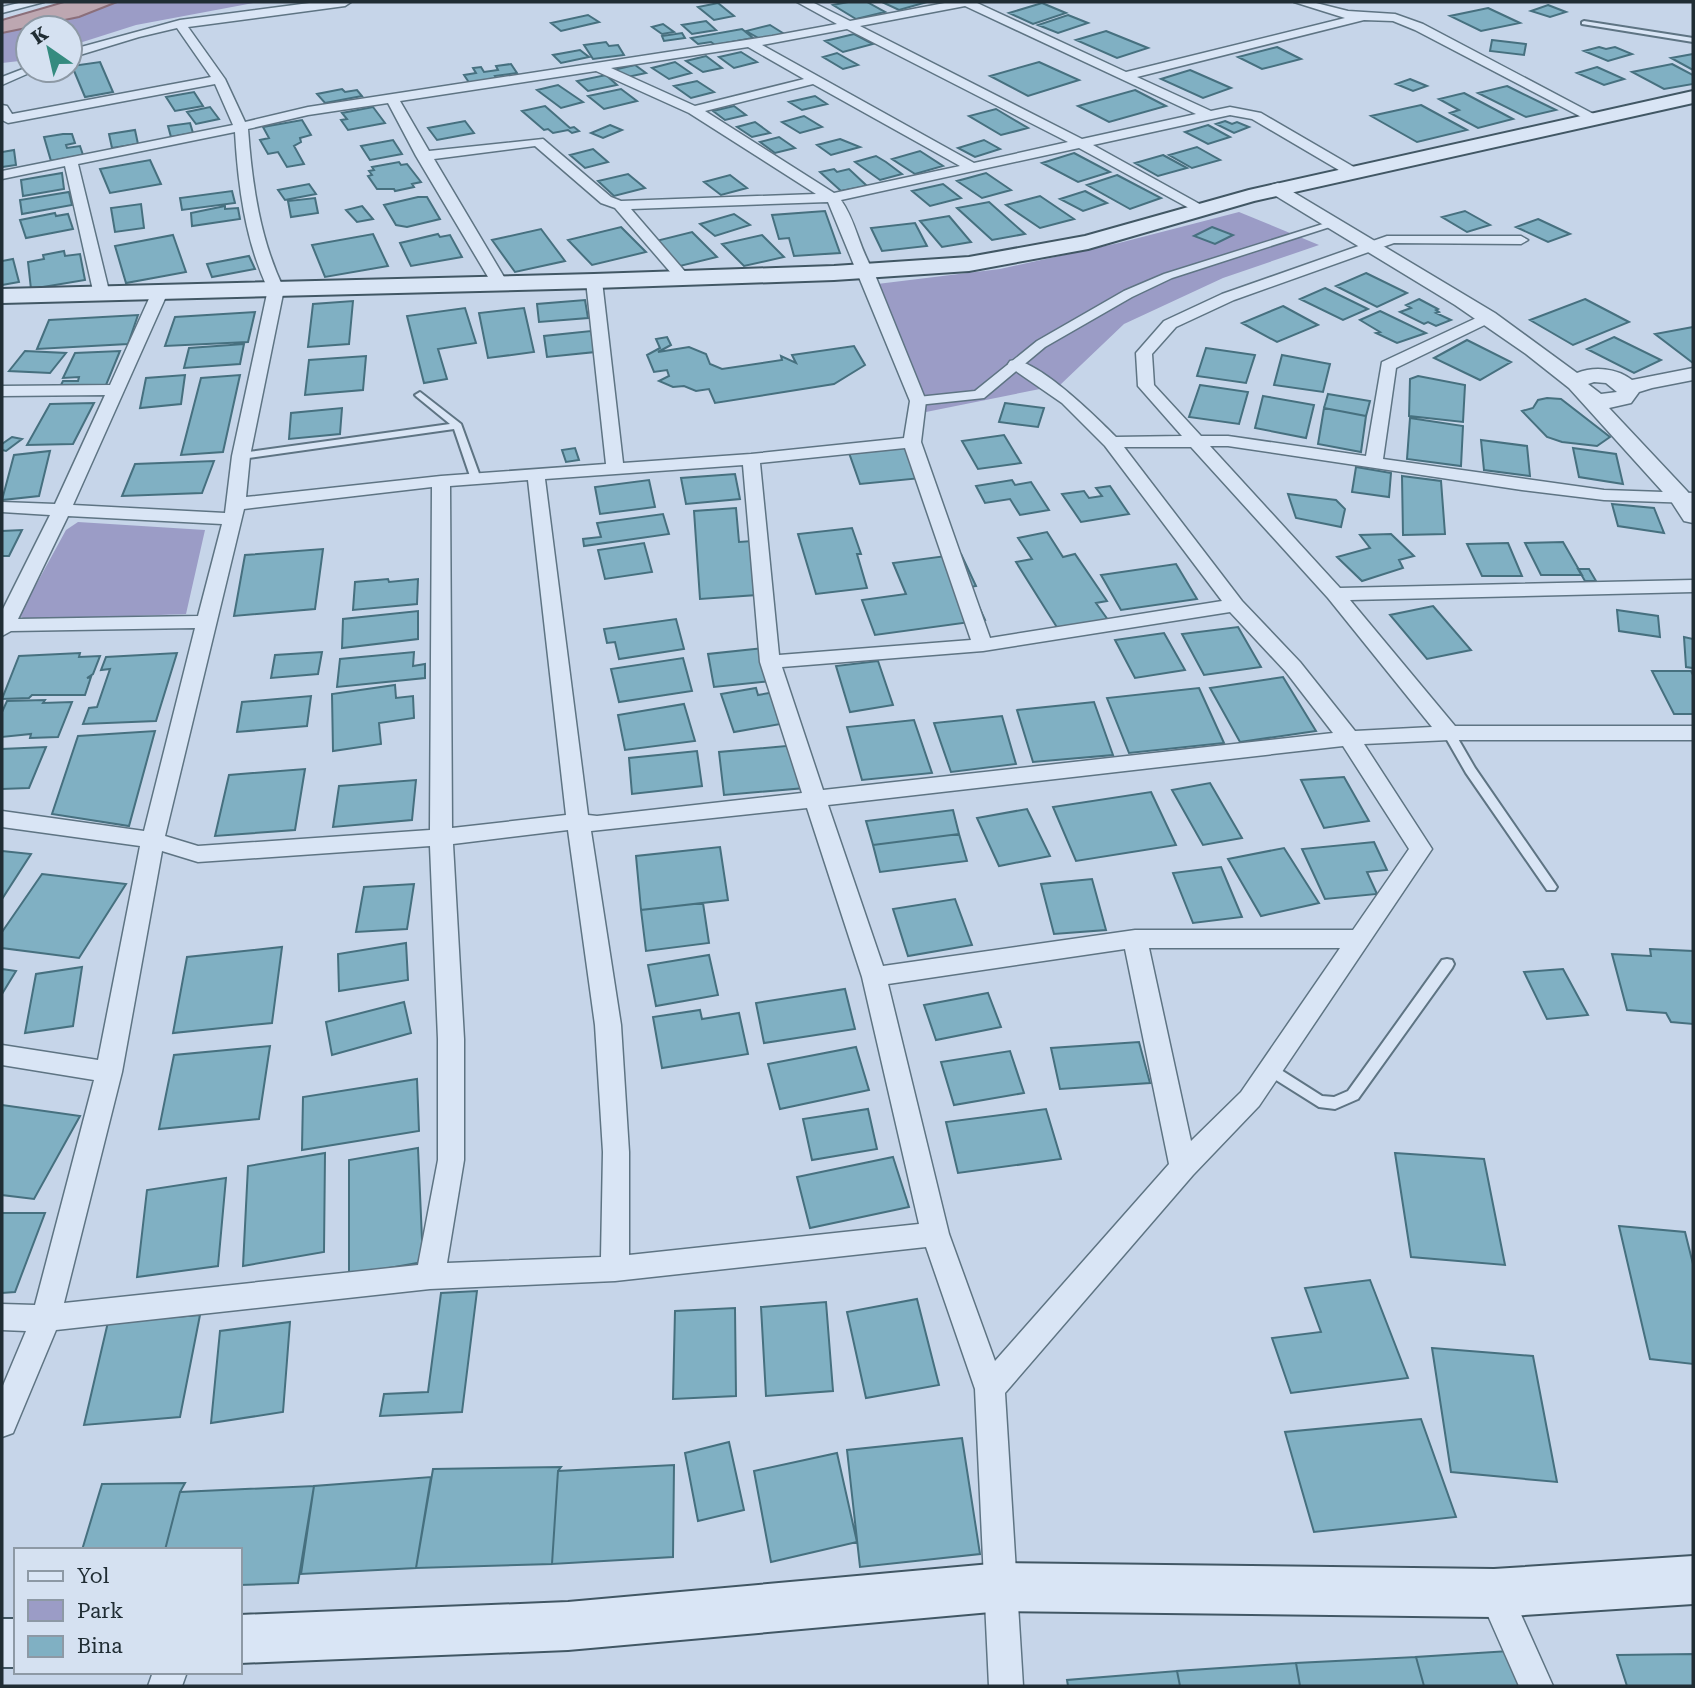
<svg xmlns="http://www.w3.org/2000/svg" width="1695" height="1688" font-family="'Roboto Serif',serif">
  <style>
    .green { fill: #9b9cc6 }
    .water { fill: #bda7b1; stroke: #8b6f7a; stroke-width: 2 }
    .building { fill: #80b0c3; stroke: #46707f; stroke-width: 2 }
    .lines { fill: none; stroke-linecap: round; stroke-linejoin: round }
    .service-casing { stroke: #5e7483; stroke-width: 4 }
    .pedestrian-casing { stroke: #5e7483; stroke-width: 3 }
    .minor-casing { stroke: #5e7483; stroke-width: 3 }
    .tertiary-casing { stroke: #5e7483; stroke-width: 3 }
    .secondary-casing { stroke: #415764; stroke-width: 4 }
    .service { fill: #d9e5f5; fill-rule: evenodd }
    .pedestrian { fill: #d9e5f5; fill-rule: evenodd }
    .minor { fill: #d9e5f5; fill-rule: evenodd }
    .tertiary { fill: #d9e5f5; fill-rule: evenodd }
    .secondary { fill: #d9e5f5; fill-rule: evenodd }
  </style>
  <rect width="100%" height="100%" fill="#c6d5e9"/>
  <path class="green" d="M117,2H258L136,25L70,46V28H28V60L2,63V33L79,17Z
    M1239,212L1319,245L1223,278L1124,324L1060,385L926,412L869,285L1000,269L1119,243Z
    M78,522L205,530L186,614L28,620L19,616L66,530Z"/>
  <path class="water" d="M64,2H117L79,17L2,33V20Z"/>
  <path class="building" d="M848,2H867L885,12L856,19L833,5Z
    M882,2H927L899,10Z
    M718,3L734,16L714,20L698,7Z
    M1042,3L1066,13L1033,24L1009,13Z
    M1548,5L1566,12L1550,17L1531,11Z
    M1488,8L1520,23L1481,31L1450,16Z
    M588,15L599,22L561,31L551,23Z
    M1068,15L1088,23L1058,33L1038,25Z
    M706,21L716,30L692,34L682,25Z
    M663,24L674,32L662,34L652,27Z
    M770,25L786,35L762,40L746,31Z
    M742,29L753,38L715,45L711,42L698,44L691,38Z
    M1106,31L1148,48L1117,58L1076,40Z
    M682,33L685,38L664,41L662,36Z
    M854,34L873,44L843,52L825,41Z
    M1492,40L1526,44L1524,55L1490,51Z
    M606,42L609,46L618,45L624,55L593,59L584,45Z
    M1277,47L1301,59L1262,69L1238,57Z
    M1599,47L1606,49L1615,47L1632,54L1608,61L1584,51Z
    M580,50L589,57L561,63L553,55Z
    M741,52L757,62L734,68L719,57Z
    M837,53L858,65L843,69L823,57Z
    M1693,54V70L1671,58Z
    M706,56L722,68L703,72L686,61Z
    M100,62L113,92L85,97L72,66Z
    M675,62L691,73L669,79L652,68Z
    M1039,62L1079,80L1028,96L990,76Z
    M511,64L517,73L495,76L498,80L470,84L464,75L476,73L473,68L481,67L484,72L498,70L496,66Z
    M1672,64L1693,75V84L1664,89L1632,72Z
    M635,65L646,73L623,78L613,70Z
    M1597,67L1624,79L1604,85L1577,73Z
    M1190,70L1231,88L1203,98L1161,79Z
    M606,75L617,85L588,91L577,81Z
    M1410,79L1427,86L1413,91L1396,84Z
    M697,81L714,92L691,98L674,86Z
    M558,85L583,102L561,108L537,90Z
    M1507,86L1556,110L1526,117L1478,93Z
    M342,89L345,92L357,90L362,96L325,103L317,94Z
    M621,89L637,101L604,109L588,96Z
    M1135,90L1166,106L1109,122L1078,106Z
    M194,92L203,106L175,111L166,97Z
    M1464,93L1513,119L1478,128L1450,113L1459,110L1439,99Z
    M815,96L827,104L802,110L789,102Z
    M1421,105L1467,130L1417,142L1371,116Z
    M545,106L570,128L574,127L579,131L572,133L568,130L553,133L548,129L544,130L522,111Z
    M734,106L746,115L725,120L713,111Z
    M210,107L219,119L196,124L187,112Z
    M373,107L385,123L348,130L341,120L347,119L342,113Z
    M996,109L1028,128L1001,135L969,116Z
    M804,116L822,127L800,133L782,122Z
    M302,120L311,135L300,138L301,142L294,146L304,164L287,167L278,152L268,154L260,140L269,138L263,127Z
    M465,121L474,133L437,140L428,128Z
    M1225,121L1232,124L1237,122L1249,127L1234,133L1216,124Z
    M755,122L770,133L752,137L737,127Z
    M190,123L193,133L171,137L168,126Z
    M610,125L622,130L603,138L591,133Z
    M1208,125L1230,137L1208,144L1185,132Z
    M135,130L138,144L112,148L109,134Z
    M63,134H72L75,143L66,145L67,148L80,146L83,155L51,161L44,137Z
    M779,137L795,148L775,153L760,142Z
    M840,139L860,147L831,155L817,145Z
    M393,140L402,154L370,160L361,146Z
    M984,140L1000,149L975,157L958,148Z
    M1197,147L1220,160L1192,168L1169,155Z
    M593,149L608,162L585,168L570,155Z
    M14,150L16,165L2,167V152Z
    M920,151L943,166L915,174L892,159Z
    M1074,153L1110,172L1078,182L1042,163Z
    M1163,155L1187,168L1158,176L1135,163Z
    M876,156L886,162L902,174L880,180L855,162Z
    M150,160L161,184L110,193L100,169Z
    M399,162L401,165L407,164L421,182L412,184L414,187L395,191L394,189H377L368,176L372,175L369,171L374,170L372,167Z
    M834,169L837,172L849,169L867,186L841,191L820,172Z
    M62,173L64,189L23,196L21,180Z
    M986,173L1011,190L982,198L957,181Z
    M628,174L645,188L614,196L598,181Z
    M730,175L747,188L721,195L704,182Z
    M1117,175L1161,198L1130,209L1087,185Z
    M309,184L316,194L285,200L278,190Z
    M943,184L961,198L930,206L912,191Z
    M232,191L235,203L182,210L180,198Z
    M1085,191L1107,203L1083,211L1060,199Z
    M69,192L72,205L22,214L20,200Z
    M1040,196L1074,219L1040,228L1006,205Z
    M418,197H427L440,219L407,227L396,225L384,205Z
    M315,198L318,213L291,217L288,201Z
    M989,202L1025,234L992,240L957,208Z
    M141,204L144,228L115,232L111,208Z
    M225,206V209L238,208L240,219L192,226L191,213Z
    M362,206L373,219L357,222L346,210Z
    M825,211L840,253L794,256L789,238L779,239L772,215Z
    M1465,211L1490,225L1467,232L1442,217Z
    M55,213L56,216L68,214L73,229L26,238L20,220Z
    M734,214L750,225L715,236L700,224Z
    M949,216L971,242L942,247L920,221Z
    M1538,219L1570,234L1548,242L1516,227Z
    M915,223L927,246L882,251L871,228Z
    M621,227L646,252L592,265L568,240Z
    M1212,227L1233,235L1215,244L1194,236Z
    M541,229L565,261L515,272L492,240Z
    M692,232L717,257L680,266L656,241Z
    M373,234L388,266L325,277L312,245Z
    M438,234L440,237L450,235L462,257L411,266L400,243Z
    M173,235L186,272L126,283L115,246Z
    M762,235L784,257L744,266L722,244Z
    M64,251L65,256L80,254L85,280L31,289L28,262L44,259L43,255Z
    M249,256L255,269L212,277L207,264Z
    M13,259L19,282L2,285V261Z
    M1366,273L1407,293L1377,307L1336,286Z
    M1325,288L1368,309L1343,320L1300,299Z
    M1419,299L1438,309L1436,310L1439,312L1436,313L1451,320L1436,326L1428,322L1424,324L1400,312L1411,308L1406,305Z
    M1585,299L1629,322L1573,345L1530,320Z
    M585,300L588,318L539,322L537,304Z
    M353,301L349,344L308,347L313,304Z
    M1283,306L1318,325L1277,342L1242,323Z
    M465,308L476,343L438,349L447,379L424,383L407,316Z
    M524,308L534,352L488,358L479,313Z
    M1380,311L1426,333L1397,343L1376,333L1380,332L1360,320Z
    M255,312L248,342L165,346L175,317Z
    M138,315L128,344L37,349L49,320Z
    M1693,327V363L1655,334Z
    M591,331L595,352L547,357L544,336Z
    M667,337L671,345L658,352L689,347L706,354L710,364L722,369L782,360L781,356L796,363L792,355L854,346L865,365L834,384L715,403L709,389L696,391L684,386L673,387L659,381L669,376L667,370L654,372L647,355L660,348L656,339Z
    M1614,337L1661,360L1634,373L1587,349Z
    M1467,340L1511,362L1480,380L1434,358Z
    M244,344L240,364L184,368L189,348Z
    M1206,348L1255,355L1246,383L1197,376Z
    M25,351L66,353L50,373L9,371Z
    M120,351L106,385L60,387L63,381H78L79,377L63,378L75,353Z
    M1282,355L1330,364L1323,392L1274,385Z
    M366,356L363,390L305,395L309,360Z
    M185,375L181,404L140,408L146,378Z
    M240,375L223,452L181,455L201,378Z
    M1418,376L1465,385L1463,422L1409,416L1410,379Z
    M1200,385L1248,392L1239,424L1189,417Z
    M1328,394L1370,401L1366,416L1324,408Z
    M1263,396L1314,405L1306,438L1255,428Z
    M1547,398L1561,399L1610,437L1597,446L1562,442L1547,437L1522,411L1533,408L1538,400Z
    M94,403L73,444L27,445L50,404Z
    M1005,403L1044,408L1038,427L999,422Z
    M342,408L340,434L289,439L291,413Z
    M1324,408L1366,416L1361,452L1318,444Z
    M1410,418L1463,426L1461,466L1407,459Z
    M1004,435L1021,463L978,469L962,441Z
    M12,437L22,439L6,451L2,450V444Z
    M1481,440L1527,446L1530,476L1484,470Z
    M908,444L922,478L860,484L848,450Z
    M575,448L579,460L566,462L562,450Z
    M1573,448L1616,454L1623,484L1579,477Z
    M50,451L39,496L2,500L14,455Z
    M214,461L202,493L122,496L135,464Z
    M1356,467L1391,473L1389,497L1352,492Z
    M735,474L740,499L686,504L681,478Z
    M1402,476L1441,481L1445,534L1403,535Z
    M649,480L655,507L600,514L595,487Z
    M1012,480L1015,485L1031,482L1049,510L1020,515L1010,499L985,503L976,486Z
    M1110,486L1129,514L1081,522L1062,494L1084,491L1089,498L1102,496L1096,488Z
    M1288,494L1336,500L1345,509L1341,527L1296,518Z
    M1612,504L1654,508L1664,533L1618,526Z
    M736,508L739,542L752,541L757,595L700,599L694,511Z
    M663,514L669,534L584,546L583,539L601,537L597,523Z
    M852,528L861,554H857L867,588L816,594L798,534Z
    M22,530L9,556H2V531Z
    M1047,532L1063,557L1075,554L1107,601L1096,603L1113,627L1063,637L1016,562L1032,559L1018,538Z
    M1391,534L1414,556L1399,560L1403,568L1362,581L1337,557L1370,548L1360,535Z
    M1563,542L1582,575H1541L1525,543Z
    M644,543L652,572L605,579L598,550Z
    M1508,543L1522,576H1482L1467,544Z
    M323,549L315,609L234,616L245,555Z
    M961,554L976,586L970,587L985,620L875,635L862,600L906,594L893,563Z
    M1176,564L1197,599L1121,610L1101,575Z
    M1578,569H1589L1596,581H1585Z
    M388,579L389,582L418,579L417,604L353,610L355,582Z
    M1433,606L1471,650L1427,659L1390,615Z
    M1617,610L1658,616L1660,637L1619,631Z
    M418,611V639L342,648L343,619Z
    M676,619L684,649L619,659L615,642L607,643L604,629Z
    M1238,627L1261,667L1204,675L1182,634Z
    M1164,633L1185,670L1135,678L1115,640Z
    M1684,637L1693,639V668L1686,667Z
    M773,647L780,680L714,687L708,654Z
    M322,652L318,674L271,678L275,655Z
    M414,652L413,666L425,664V678L337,687L340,659Z
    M80,653L79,657L100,656L93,674L87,678L91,677L85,695H32L29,698L2,699L19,656Z
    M177,653L156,721L83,724L89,708L97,707L110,669L101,670L106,657Z
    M683,658L692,691L619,702L611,669Z
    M878,661L893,705L850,712L836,666Z
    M1652,671H1691L1693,675V714H1674Z
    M1283,677L1316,731L1240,742L1210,688Z
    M395,685L396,698L413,696L414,718L379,723L381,744L333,751L332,694Z
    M756,688L758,695L775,692L786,723L734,732L721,694Z
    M1199,688L1224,743L1129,753L1107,698Z
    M311,696L307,726L237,732L242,702Z
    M45,700L43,703L72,702L58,737L30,738L31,734L2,737V712L7,701Z
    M1094,702L1113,755L1033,762L1017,710Z
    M684,704L695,741L625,750L618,715Z
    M1002,716L1016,764L951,772L934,723Z
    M914,720L932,773L862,780L847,727Z
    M155,731L129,826L52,814L78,736Z
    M797,745L805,788L724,795L719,752Z
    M46,747L29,788L2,789V749Z
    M697,751L702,786L632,794L629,758Z
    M305,769L295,830L215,836L229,775Z
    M1344,777L1369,821L1324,828L1301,780Z
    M416,780L412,820L333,827L339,786Z
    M1210,783L1242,838L1203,845L1172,790Z
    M1151,792L1176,845L1076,861L1053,807Z
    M1027,809L1050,856L999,866L977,818Z
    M953,810L959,834L873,845L866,821Z
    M959,834L967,861L880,872L873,845Z
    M1374,842L1387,870L1367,872L1377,894L1325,899L1302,849Z
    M720,847L728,900L641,910L636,856Z
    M1284,848L1319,903L1261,916L1228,859Z
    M2,851L31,854L2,899Z
    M1221,867L1242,917L1193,923L1173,873Z
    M42,874L126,884L79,958L2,948V932Z
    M1092,879L1106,930L1054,934L1041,884Z
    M414,884L407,929L356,932L364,887Z
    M955,899L972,945L908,956L893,909Z
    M703,903L709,943L646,951L641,910Z
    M406,943L408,980L339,991L338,954Z
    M282,947L272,1023L173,1033L187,957Z
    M1650,949L1693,951V1024L1671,1022L1666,1013L1627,1010L1612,954L1651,956Z
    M709,955L718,995L656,1006L648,965Z
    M82,967L73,1026L25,1033L36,974Z
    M2,969L16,971L2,994Z
    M1563,969L1588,1015L1547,1019L1524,972Z
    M845,989L855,1029L764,1043L756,1003Z
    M988,993L1001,1027L936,1040L924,1005Z
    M404,1002L411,1033L332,1055L326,1022Z
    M700,1010L702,1019L739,1013L748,1054L662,1068L653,1017Z
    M1139,1042L1150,1083L1060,1089L1051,1048Z
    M270,1046L259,1119L159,1129L174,1055Z
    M856,1047L869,1090L780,1109L768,1064Z
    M1010,1051L1024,1093L954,1105L941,1062Z
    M417,1079L419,1131L302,1150L303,1097Z
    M2,1105L80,1116L34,1199L2,1195Z
    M868,1109L877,1149L812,1160L803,1119Z
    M1046,1109L1061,1159L958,1173L946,1122Z
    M418,1148L423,1262L349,1275V1160Z
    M325,1153L324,1252L243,1266L248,1166Z
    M1395,1153L1484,1159L1505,1265L1411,1257Z
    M893,1157L909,1207L810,1228L797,1177Z
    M226,1178L218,1266L137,1277L147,1190Z
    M2,1213H45L15,1292L2,1293Z
    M1619,1226L1685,1232L1693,1264V1364L1650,1359Z
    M1370,1280L1408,1378L1291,1393L1272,1338L1321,1332L1305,1288Z
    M477,1291L462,1412L380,1416L384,1394L428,1392L441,1293Z
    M917,1299L939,1385L866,1398L847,1312Z
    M826,1302L833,1391L766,1396L761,1307Z
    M735,1308L736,1396L673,1399L675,1311Z
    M200,1315L180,1417L84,1425L108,1322Z
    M290,1322L283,1412L211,1423L220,1331Z
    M1432,1348L1533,1356L1557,1482L1451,1472Z
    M1421,1419L1456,1517L1314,1532L1285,1432Z
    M962,1438L980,1554L860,1567L847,1450Z
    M729,1442L744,1510L698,1521L685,1453Z
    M837,1453L857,1542L771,1562L754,1471Z
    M674,1465L673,1557L552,1564L558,1471Z
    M561,1467L558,1471L552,1564L416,1568L433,1469Z
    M431,1477L416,1568L301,1574L314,1486Z
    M185,1483L180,1492L165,1550H82L102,1484Z
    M314,1486L298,1583L240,1585V1550H165L180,1492Z
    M1509,1651L1521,1686H1424L1416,1657Z
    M1693,1654V1686H1627L1617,1655Z
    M1416,1657L1424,1686H1300L1296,1663Z
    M1296,1663L1300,1686H1180L1177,1671Z
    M1177,1671L1180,1686H1068L1067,1680Z"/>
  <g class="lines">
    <g class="service-casing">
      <path id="service" d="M1584,21L1693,38V42L1582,24V22Z
        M420,392L461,424L481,479L479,481L476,482L471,479L454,429L241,459L236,456L241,453L450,424L417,397L415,395Z
        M1449,729L1453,730L1475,768L1555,884L1557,887L1555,890H1547L1466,773L1443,733Z
        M1447,959L1452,960L1454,964L1452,968L1358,1099L1335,1109L1319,1107L1265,1073L1263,1069L1265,1065L1270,1063L1322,1096L1334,1097L1348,1091L1442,960Z"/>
    </g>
    <g class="pedestrian-casing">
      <path id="pedestrian" d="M1326,223L1336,225L1172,278L1132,297L1045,347L984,398L918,405L911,401L918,397L975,391L1037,341L1124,291L1164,274Z"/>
    </g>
    <g class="minor-casing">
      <path id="minor" d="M23,2H44L2,13V7Z
        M317,2H351L345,6L188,27L225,79L245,122L308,107L772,36L837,24L797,2H812L850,21L950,2H975L1126,72L1345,18L1294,2H1312L1348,11L1395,14L1423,24L1603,119L1596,123L1591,122L1415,30L1393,21L1364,20L1137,77L1211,111L1230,107L1261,113L1359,170V176H1349L1252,119L1230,115L1093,145L1205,207L1207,210L1205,213L1200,214L1079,148L841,200C856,221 859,248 873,270L926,401L921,442L990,638L1222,601L1105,446L1062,403L1010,367L1008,364L1010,361C1034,355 1098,419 1116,437L1182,436L1138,386L1136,353L1164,321L1222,294L1387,236H1521L1528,240L1521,244L1394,243L1234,300L1176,327L1152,354L1154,385L1201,436H1228L1366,456L1382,362L1489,312L1497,317L1495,320L1396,368L1383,459L1604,490L1693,493V503L1604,500L1522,490L1228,446H1210L1340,588L1693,580V592L1350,600L1455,726H1693V740H1449L1364,744L1432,849L1259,1106L1193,1175L1005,1393L1023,1686H989L975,1389L926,1247L615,1281L430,1289L56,1330L13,1433L2,1437V1388L26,1331L2,1330V1304L35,1305L94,1080L2,1065V1045L98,1060L140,846L2,827V811L144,831L195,628L11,631L2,636V611L50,515L2,512V502L55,504L105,395L2,396V386L110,385L152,292L155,289H165L168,292L73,505L225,513L232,456L268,289C245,240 238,185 235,132L78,164L110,295L102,300L94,295L65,166L2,179V171L233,125L215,84L8,123L2,120V105L7,106L12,114L211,77L177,28L139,37L70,58V50L180,20ZM965,6L1196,114L1082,139L860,26ZM847,29L1068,142L974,163L762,45ZM748,47L804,79L695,106L611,68ZM596,71L689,113L816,194L621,201L611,197L543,139L429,151L400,101ZM813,84L960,166L834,193L705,111ZM388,103L416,156L491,282L499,287L507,282L434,159L535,146L601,203L615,208L678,281L683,283L691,278L688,275L631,209L828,202L910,401L904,438L751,454L623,463L602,281L594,276L586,281L606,464L441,476L246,497L250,456L284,289C260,240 252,184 248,129L308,115ZM1124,447H1191L1328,598L1432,727L1355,731L1300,662L1242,601ZM905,448L971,640L779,655L760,463ZM743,465L760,662L802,793L597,816L588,815L545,479ZM528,480L566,815L452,828L450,486ZM432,487L430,830L198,846L165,836L244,509ZM68,516L222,524L198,616L18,619ZM1230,612L1286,672L1333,733L823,790L782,667L983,651ZM1343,746L1409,849L1353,930H1135L883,966L828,805ZM807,808L862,977L919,1224L629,1255V1152L621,1025L591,831ZM568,830L595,1025L603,1152L601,1257L447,1263L464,1160V1039L453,844ZM430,846L438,1039V1160L418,1265L64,1303L122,1072L162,851L198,862ZM1149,948H1340L1241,1092L1191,1141ZM1125,949L1169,1164L995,1361L949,1234L888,984Z
        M28,67V70H36L2,85V77Z
        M1494,1577L1506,1581L1553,1686H1519L1478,1593L1482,1581Z
        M153,1672H187L182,1686H148Z"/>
    </g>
    <g class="tertiary-casing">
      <path id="tertiary" d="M1278,183L1495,313L1577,373C1594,366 1617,368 1632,380L1693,368V380L1652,388L1639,392L1631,403L1609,408L1687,491L1693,499V523L1684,521L1671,501L1569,388L1526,354L1455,305L1271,193L1269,189L1271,185ZM1594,382L1606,383L1617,392L1601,394L1588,384Z"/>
    </g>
    <g class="secondary-casing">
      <path id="secondary" d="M1693,91V103L1254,201L1088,249L969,271L834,280L594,288L2,303V289L594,274L834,266L969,257L1085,236L1249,190Z
        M1693,1556V1604L1494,1617L1002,1611L568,1650L240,1663V1615L568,1602L1002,1563L1494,1569Z
        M2,1619H16V1667H2Z"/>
    </g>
    <use href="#service" class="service"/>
    <use href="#pedestrian" class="pedestrian"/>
    <use href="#minor" class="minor"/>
    <use href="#tertiary" class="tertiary"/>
    <use href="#secondary" class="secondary"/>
  </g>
  <rect width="1695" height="1688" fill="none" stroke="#202d34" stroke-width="7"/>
  <rect x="14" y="1548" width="228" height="126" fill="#d5e1f1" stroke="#8d99a5" stroke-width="2"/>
  <rect x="28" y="1571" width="35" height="10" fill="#d9e5f5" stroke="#8d99a5" stroke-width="2"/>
  <text x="77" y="1583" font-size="21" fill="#202d34">Yol</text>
  <rect x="28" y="1600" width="35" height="21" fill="#9b9cc6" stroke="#8d99a5" stroke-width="2"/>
  <text x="77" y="1618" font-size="21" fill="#202d34">Park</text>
  <rect x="28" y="1636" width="35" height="21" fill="#80b0c3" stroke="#8d99a5" stroke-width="2"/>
  <text x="77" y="1653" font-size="21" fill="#202d34">Bina</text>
  <g transform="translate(49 49) rotate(326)"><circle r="33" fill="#d5e1f1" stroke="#8d99a5" stroke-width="2"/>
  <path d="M0-5L12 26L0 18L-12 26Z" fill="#358b7f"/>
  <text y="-10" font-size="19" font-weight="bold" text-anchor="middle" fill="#202d34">K</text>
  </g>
</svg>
